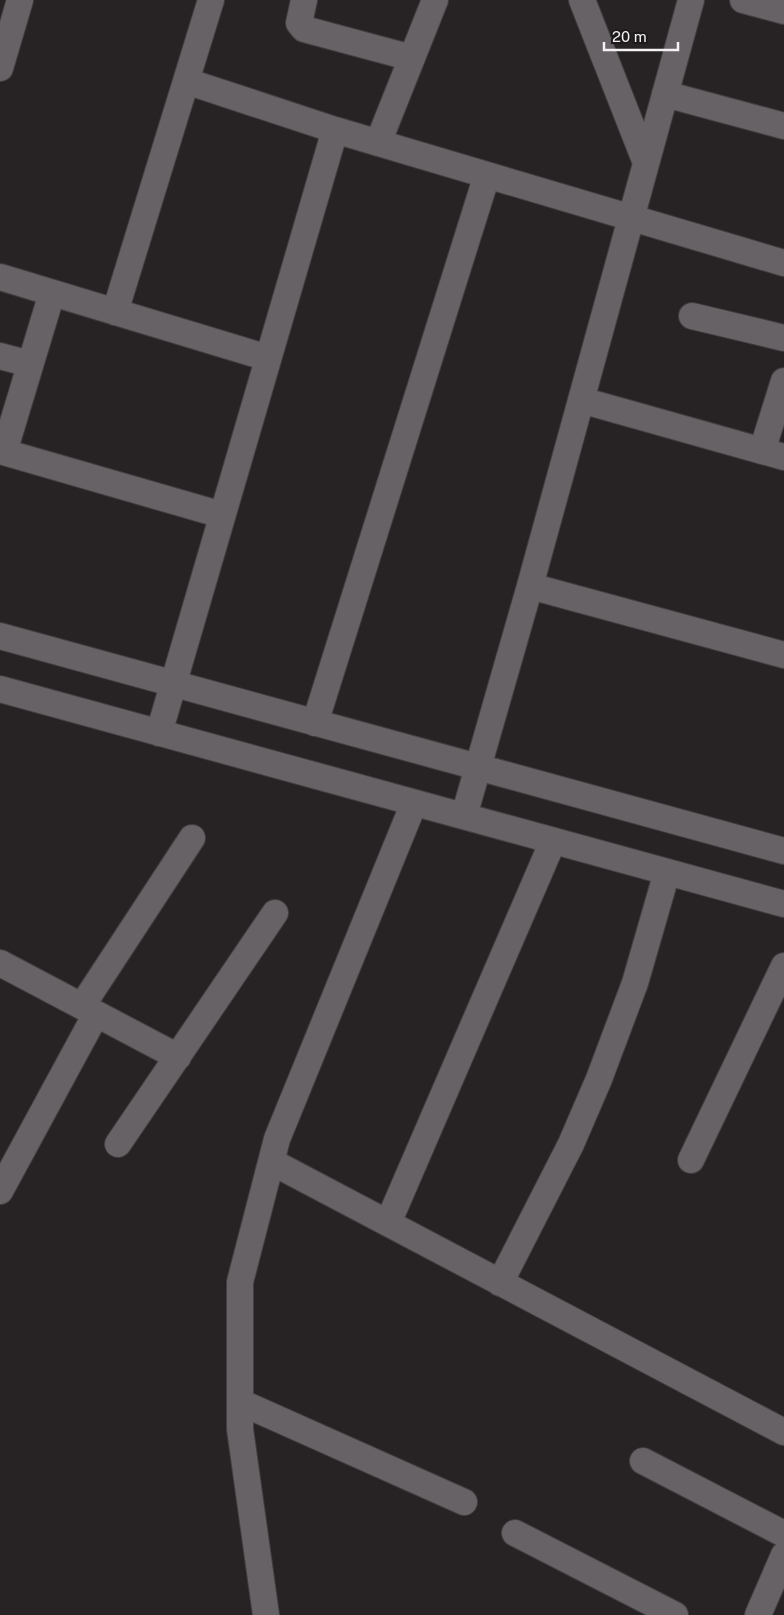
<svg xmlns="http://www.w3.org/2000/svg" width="784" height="1615" font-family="'Public Sans',sans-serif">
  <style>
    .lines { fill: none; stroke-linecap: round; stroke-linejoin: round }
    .minor-casing { stroke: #423f40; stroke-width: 28 }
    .minor { stroke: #666265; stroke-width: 26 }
  </style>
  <rect width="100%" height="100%" fill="#272325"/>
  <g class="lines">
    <g class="minor-casing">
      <path id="minor" d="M304,0L299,23L304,29L412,58
        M582,0L646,163
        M743,0L784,11
        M0,68L20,0
        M186,81L335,130L784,263
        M665,94L784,126
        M378,143L435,0
        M0,277L268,358
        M115,312L211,0
        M692,316L784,338
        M0,356L30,364
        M581,400L784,457
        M0,451L222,515
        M762,451L784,381
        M4,452L52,293
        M530,586L784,655
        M0,636L784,851
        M0,689L784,904
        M315,723L487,175
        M159,733L335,130
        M464,816L530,586L691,0
        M0,963L178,1057
        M82,1006L192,838
        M118,1144L275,913
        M691,1160L784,966
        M272,1162L784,1432
        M0,1191L96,1014
        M388,1223L553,841
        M500,1283L571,1144L599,1079L635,983L667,872
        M240,1402L464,1502
        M643,1461L784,1534
        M515,1533L675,1615
        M266,1615L240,1429V1282L277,1139L414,803
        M758,1615L784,1555"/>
    </g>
    <use href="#minor" class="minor"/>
  </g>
  <path d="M604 42v8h74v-8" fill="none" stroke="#f4f1f3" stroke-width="2.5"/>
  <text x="612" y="42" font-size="15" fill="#f4f1f3" stroke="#1d1a1c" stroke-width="4" paint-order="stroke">20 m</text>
</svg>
